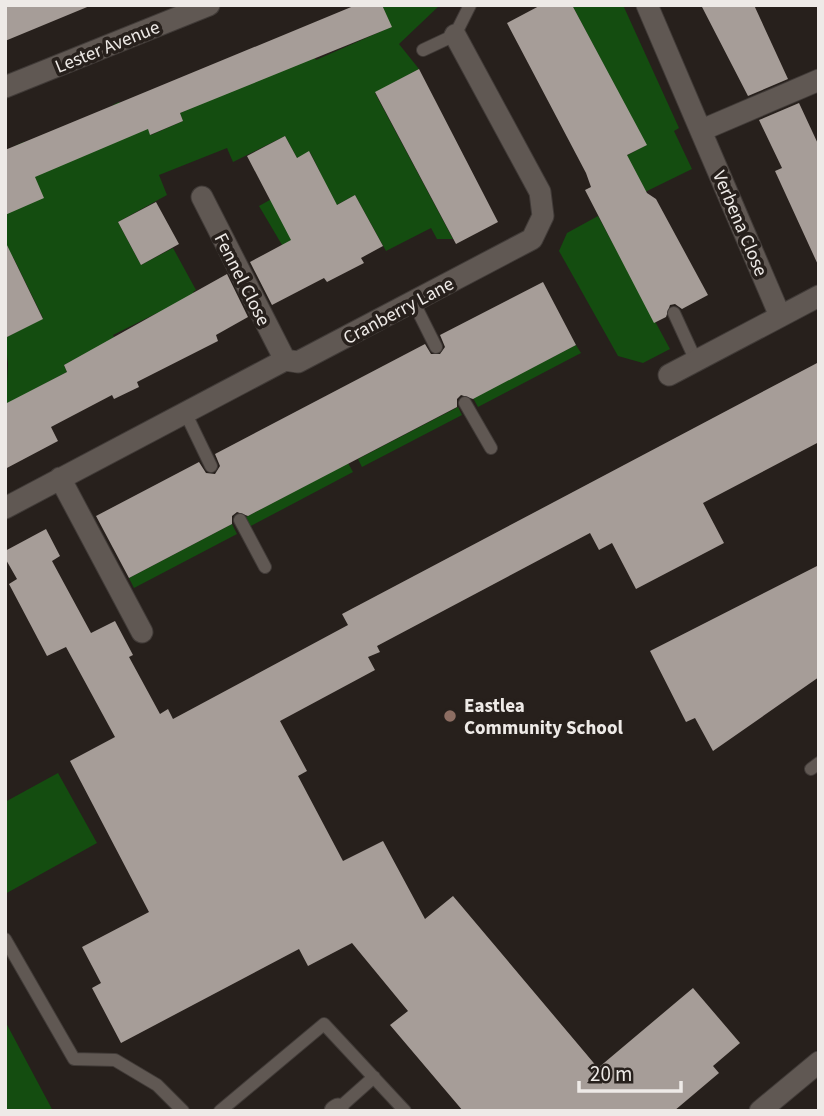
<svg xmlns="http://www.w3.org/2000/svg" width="824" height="1116" font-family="'Source Sans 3',sans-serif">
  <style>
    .green { fill: #144d10 }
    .building { fill: #a69d98 }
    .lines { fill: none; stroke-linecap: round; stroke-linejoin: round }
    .lane-casing { stroke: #413b38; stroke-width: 14 }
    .street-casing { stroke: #413b38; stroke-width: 23 }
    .lane { stroke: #605853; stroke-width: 12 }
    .street { stroke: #605853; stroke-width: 21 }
    .education-dot { fill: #8d6e63; stroke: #27201c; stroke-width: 2.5 }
    .labels { text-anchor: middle; stroke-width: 7; stroke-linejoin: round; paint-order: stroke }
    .street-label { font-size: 19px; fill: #eeeae7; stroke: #27201c }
    .poi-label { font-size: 19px; font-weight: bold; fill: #eeeae7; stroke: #27201c; text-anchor: start }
  </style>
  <rect width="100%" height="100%" fill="#27201c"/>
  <path class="green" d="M382,5H440L399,44L419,69L375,93L453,239H437L431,228L386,251L355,195L333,207L285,250L259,206L320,172L310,152L297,158L285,136L233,162L227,148L159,175L167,195L118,222L141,265L173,248L196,290L193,292L198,302L157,313L113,335L129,366L88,352L64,365L67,372L31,391L5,422L8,364L5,338L43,318L13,257L5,260V215L15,146L24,142L38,175L126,137L113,105L119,102L132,132L147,126L151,135L183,121L180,113L220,95L302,29L316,60L391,27Z
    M572,5H623L679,128L674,131L692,169L645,192L626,156L646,145Z
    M598,216L670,349L643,363L618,356L559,251L567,233Z
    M576,345L581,353L478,407L473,398Z
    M458,407L462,415L362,467L358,459Z
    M348,463L353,472L249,527L244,518Z
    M232,524L237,534L134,588L129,578Z
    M58,773L97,843L5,894V802Z
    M5,1021L53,1111H5Z"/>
  <path class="building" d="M5,5H92L5,41Z
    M356,5H382L392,27L180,113L183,121L150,135L148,129L35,177L44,198L5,215V150Z
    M541,5H572L647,145L627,155L647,193L656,199L708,295L682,309L675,304L670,305L666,317L654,323L585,190L591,187L586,173L507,23Z
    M701,5H754L788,79L748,96Z
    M419,69L498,222L456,244L375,92Z
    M799,103L819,146V267L775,171L782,168L759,120Z
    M285,136L297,158L309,151L337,205L355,195L383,246L361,258L364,263L327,282L324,278L272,305L250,262L291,240L247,156Z
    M156,202L179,244L141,265L118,222Z
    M5,241L43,319L5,338Z
    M227,274L248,317L216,335L218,341L137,382L139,387L114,399L112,395L51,427L58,441L5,469V404L67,372L64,365Z
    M543,282L576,345L473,399L461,395L457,399V407L248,516L237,512L232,516V524L129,578L96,516L199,462L206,473L215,474L220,466L215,454L425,344L431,354H440L445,347L440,335Z
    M819,362V442L703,503L724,543L636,589L612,543L599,550L590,533L377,646L380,652L368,657L375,670L280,721L307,771L298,776L343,861L383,841L425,919L453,896L598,1068L693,988L740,1043L713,1066L719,1073L674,1111H463L390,1025L408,1011L352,943L308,966L299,949L121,1043L92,988L101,983L82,947L149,912L70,761L115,737L66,647L47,656L9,584L17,579L5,558V551L46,529L60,556L52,561L91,633L115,621L133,655L129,657L160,714L168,709L173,719L348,625L342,614Z
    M819,565V677L713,751L695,718L686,722L650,651Z"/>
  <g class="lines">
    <g class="lane-casing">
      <path id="lane" d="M423,50L455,35L470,5
        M414,303L436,347
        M674,313L696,361
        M465,403L491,448
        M185,412L211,466
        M240,520L265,567
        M811,769L819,763
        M5,939L74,1059L115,1060L157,1085L183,1111
        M338,1109L374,1077
        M220,1111L324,1024L405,1111"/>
    </g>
    <g class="street-casing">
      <path id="street" d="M647,5L780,316
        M5,87L209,5
        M702,130L819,80
        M202,197L285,360
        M669,375L819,296
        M60,478L142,632
        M5,508L285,360L298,362L532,239L543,216L540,192L455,35
        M335,1111L338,1109
        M760,1111L819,1062"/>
    </g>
    <use href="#lane" class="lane"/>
    <use href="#street" class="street"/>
  </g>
  <circle class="education-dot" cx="450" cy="716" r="7"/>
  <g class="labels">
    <g class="street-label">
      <text transform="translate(107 46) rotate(-22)" y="7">Lester Avenue</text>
      <text transform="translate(741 223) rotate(67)" y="7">Verbena Close</text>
      <text transform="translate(243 279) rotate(63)" y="7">Fennel Close</text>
      <text transform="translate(398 310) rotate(-28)" y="7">Cranberry Lane</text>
    </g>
    <g class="poi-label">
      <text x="464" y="712">Eastlea<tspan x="464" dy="22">Community School</tspan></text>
    </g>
  </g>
  <rect width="824" height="1116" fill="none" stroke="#eeeae7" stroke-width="14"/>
  <path d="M579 1081v10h102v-10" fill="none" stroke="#eeeae7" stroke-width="3.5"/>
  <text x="590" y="1081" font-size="21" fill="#eeeae7" stroke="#27201c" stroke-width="5" paint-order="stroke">20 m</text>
</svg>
